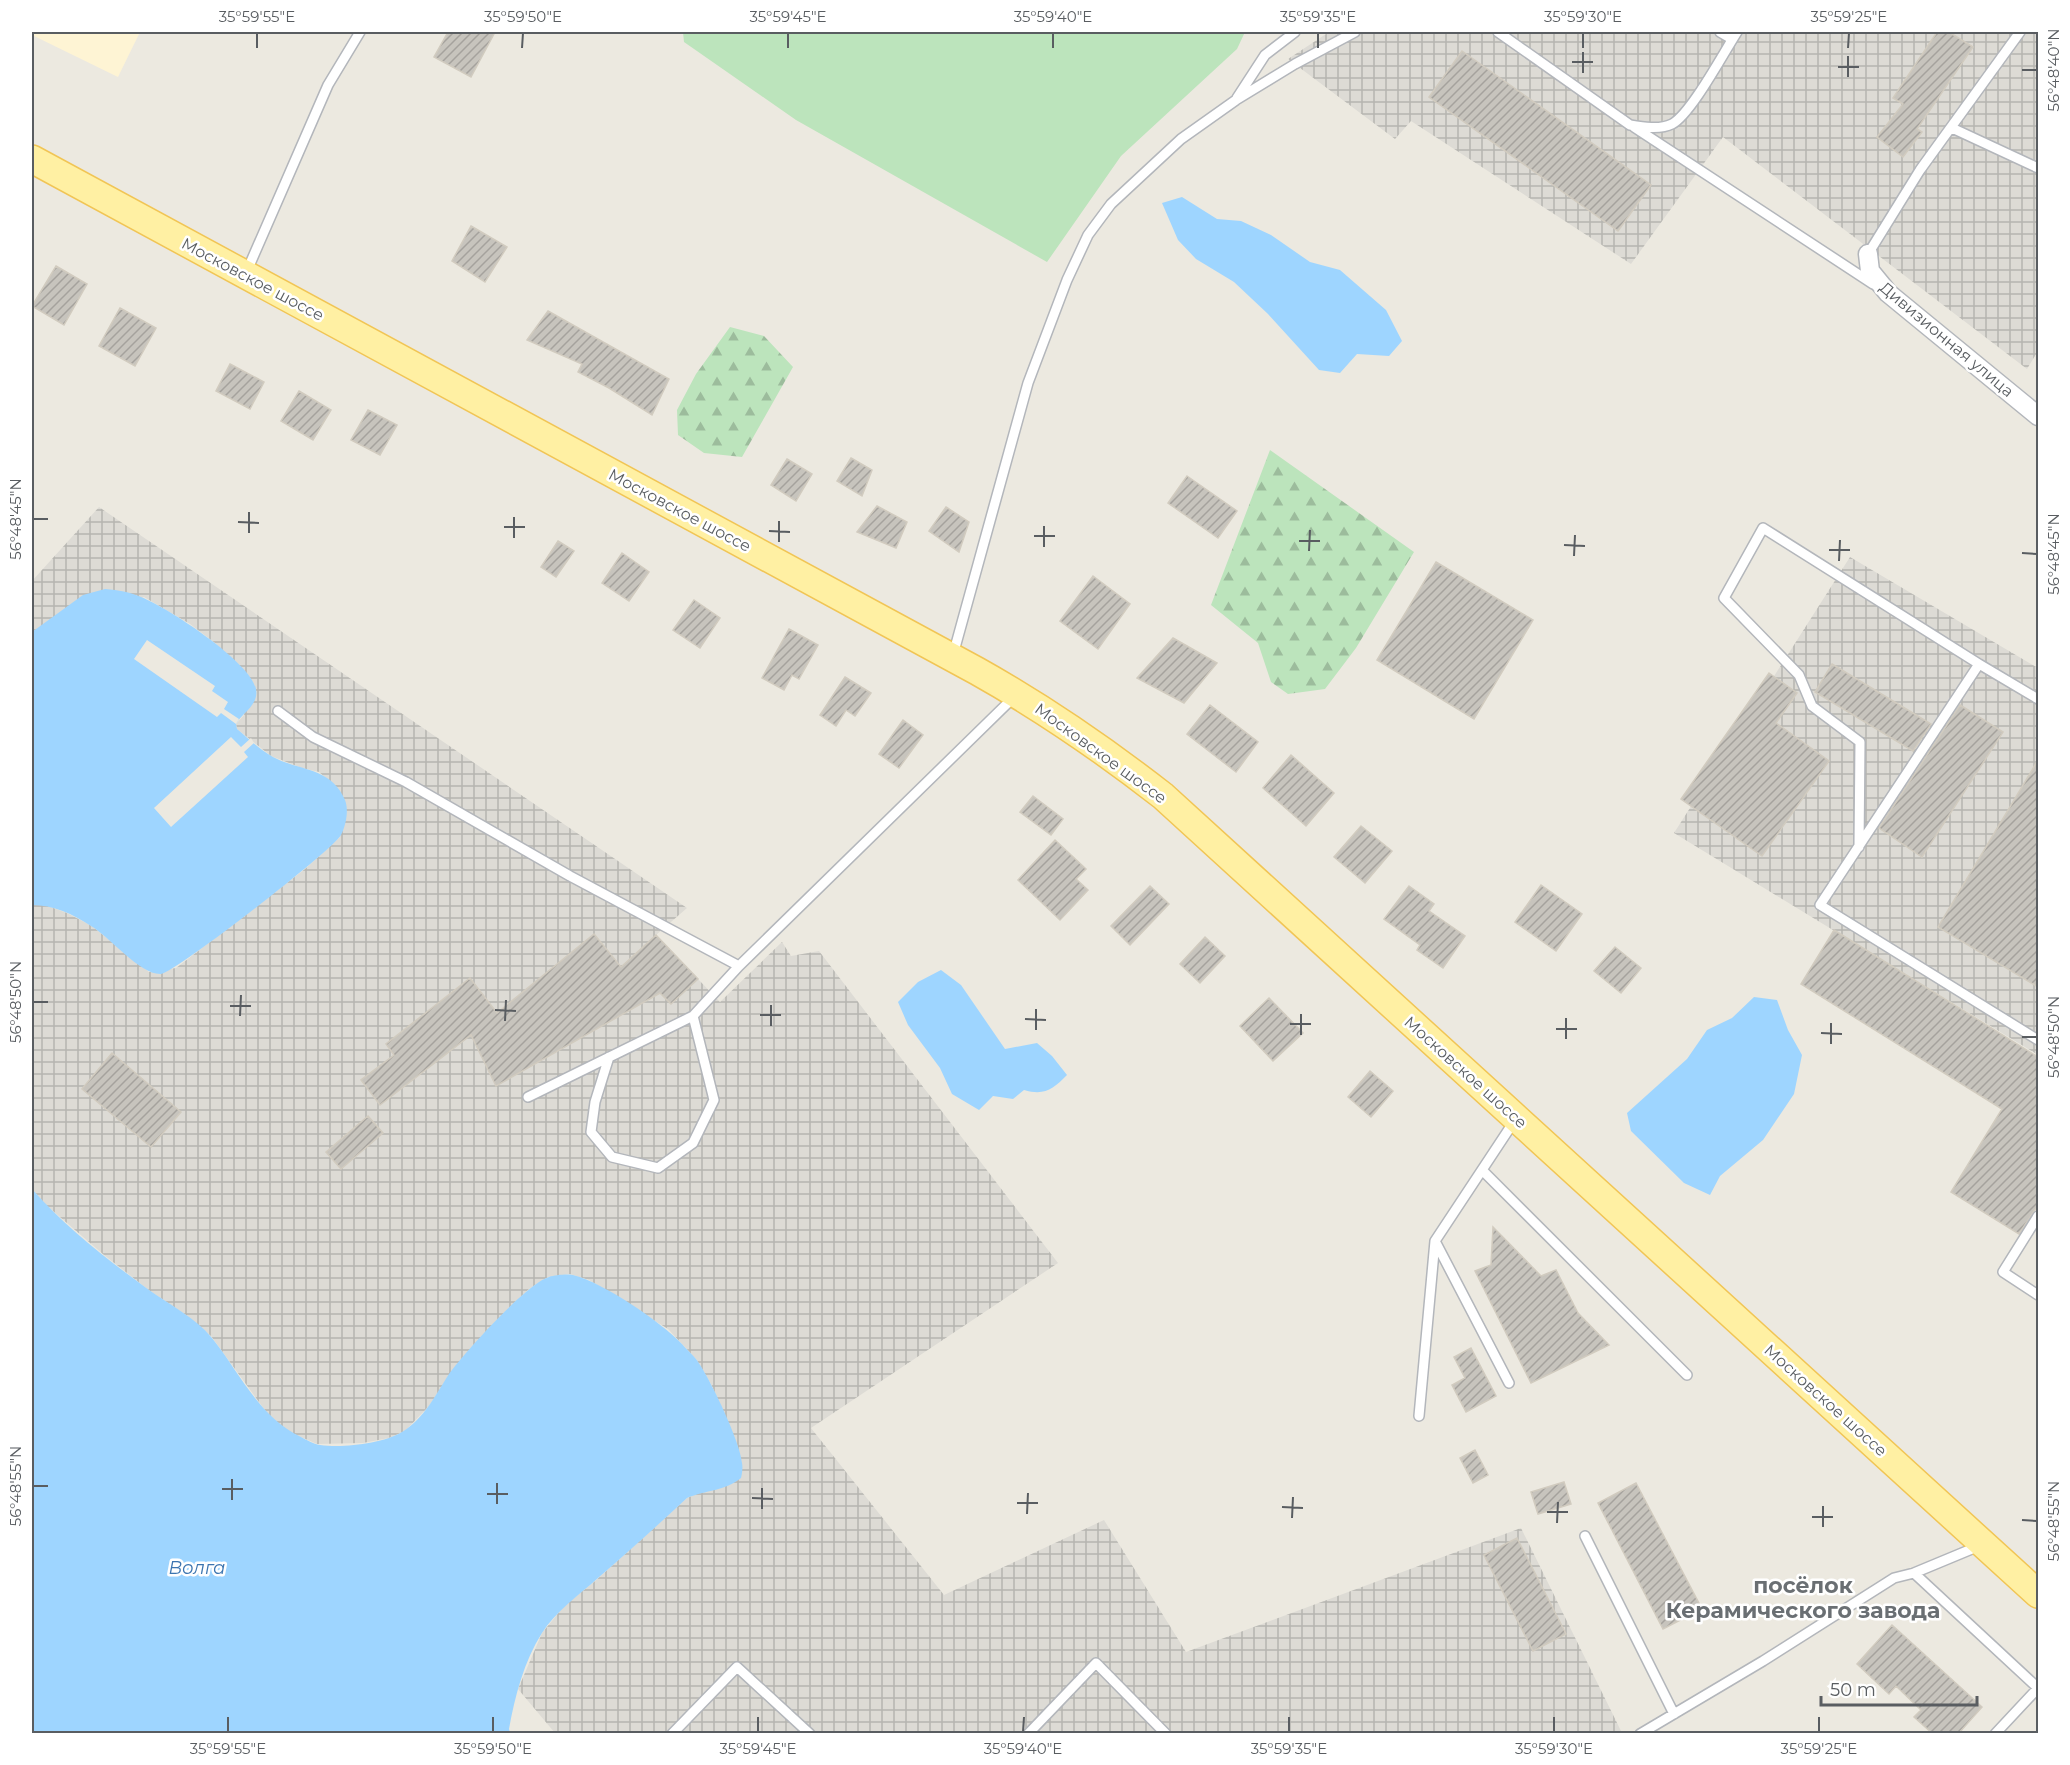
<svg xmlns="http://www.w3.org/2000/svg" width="2070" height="1765" font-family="Montserrat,sans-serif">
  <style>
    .commercial { fill: #fef4d4 }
    .industrial { fill: url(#industrial-grid) }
    .grass { fill: #bce4bc }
    .forest { fill: url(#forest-firs) }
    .water { fill: #9ed5ff }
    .pier { fill: #ece9e0 }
    .building { fill: url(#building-hatch); stroke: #d1cbbf; stroke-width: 1.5 }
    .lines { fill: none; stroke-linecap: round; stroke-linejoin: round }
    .lane-casing { stroke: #b3b6bb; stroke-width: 12 }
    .street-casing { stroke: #b3b6bb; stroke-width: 21 }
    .primary-casing { stroke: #f1c555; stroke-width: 30 }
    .lane { stroke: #fff; stroke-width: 9 }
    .street { stroke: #fff; stroke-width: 18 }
    .primary { stroke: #fff0a3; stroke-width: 27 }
    .ticks { fill: none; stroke: #595d61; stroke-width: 2 }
    .labels { text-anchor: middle; stroke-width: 5; stroke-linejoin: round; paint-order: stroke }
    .street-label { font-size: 16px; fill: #595d61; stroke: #fff }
    .water-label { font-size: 18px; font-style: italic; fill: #3c75b0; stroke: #fff }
    .district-label { font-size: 22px; font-weight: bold; fill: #6a6f73; stroke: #fff }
    .neatline { fill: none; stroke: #595d61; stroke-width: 2 }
    .ticks-label { font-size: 15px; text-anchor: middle; fill: #595d61 }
  </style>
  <defs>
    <pattern id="industrial-grid" width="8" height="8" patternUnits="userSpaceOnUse" patternTransform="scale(1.5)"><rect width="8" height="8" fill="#dddbd5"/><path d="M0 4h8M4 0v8" fill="none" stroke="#b6b5b0"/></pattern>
    <pattern id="forest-firs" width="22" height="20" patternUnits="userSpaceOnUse" patternTransform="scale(1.5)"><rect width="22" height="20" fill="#bce4bc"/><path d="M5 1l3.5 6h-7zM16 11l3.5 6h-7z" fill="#9cbc9c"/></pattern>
    <pattern id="building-hatch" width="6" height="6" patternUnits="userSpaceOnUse" patternTransform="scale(1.5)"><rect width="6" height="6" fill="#c7c4bd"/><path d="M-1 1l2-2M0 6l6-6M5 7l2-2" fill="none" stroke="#a5a29d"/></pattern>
  </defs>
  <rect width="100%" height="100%" fill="#ece9e0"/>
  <path class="commercial" d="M32,32H140L118,77L32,35Z"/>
  <path class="industrial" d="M1329,32H2038V351L2027,369L1723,137L1631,264L1411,121L1395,139L1288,59Z
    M99,507L687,908L656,935L720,1002L782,942L791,956L819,951L1058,1263L811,1428L944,1595L1104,1520L1186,1652L1521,1528L1622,1733H555L518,1689L542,1633L565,1605L594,1582L687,1498L703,1491L716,1489L738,1447L711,1384L696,1359L668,1329L589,1280L570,1274L548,1277L529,1289L511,1306L451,1373L429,1406L405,1431L389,1438L363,1443L317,1444L287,1431L267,1413L211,1336L186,1315L150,1291L104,1255L46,1205L32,1189V905H45L67,913L92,926L149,972L176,968L305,869L340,837L335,786L319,772L302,768L271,756L237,729L236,724L244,715L248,675L215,643L190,624L144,597L40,627L32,632V581Z
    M1850,557L2038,668V1055L1674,833Z"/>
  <path class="grass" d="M683,32H1245L1237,49L1121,156L1047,262L796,120L684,42Z"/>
  <path class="forest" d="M730,327L764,336L793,367L742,457L704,453L678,435L677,410L696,374Z
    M1270,450L1414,552L1356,648L1325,689L1288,694L1271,682L1258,643L1211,605Z"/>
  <path class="water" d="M1182,197L1217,219L1241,221L1271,235L1310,262L1340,270L1386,310L1402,341L1389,356L1357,354L1340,373L1319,370L1268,314L1234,282L1196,259L1178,240L1162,203Z
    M105,589C119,590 129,592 141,597C167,607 251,662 256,689C259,705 243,712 236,724L237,729C248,738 260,750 273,757C299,771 331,767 345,800C349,810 346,825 341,835C333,850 175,973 161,974C140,975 110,937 91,926C73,914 53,905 32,905V632L83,595Z
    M941,970L961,985L1005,1049L1037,1043L1052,1056L1067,1075C1053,1089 1045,1096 1024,1090L1013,1099L993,1096L979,1110L952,1094L940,1068L908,1025L898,1002L918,982Z
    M1754,997L1777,1000L1788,1030L1802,1055L1794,1094L1763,1140L1720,1176L1710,1195L1684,1183L1631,1131L1627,1113L1687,1059L1707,1030L1732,1018Z
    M32,1189C65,1227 108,1260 149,1290C170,1305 196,1318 212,1338C240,1373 259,1417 301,1437C307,1440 313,1444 320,1445C343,1448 382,1444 402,1432C424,1419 436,1394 449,1374C464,1353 526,1284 549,1277C555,1275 567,1274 573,1275C604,1283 660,1321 682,1344C686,1349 692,1354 696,1359C709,1376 741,1443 742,1463C743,1468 742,1474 741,1478C725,1491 706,1490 687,1498C658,1525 628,1552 598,1578C578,1596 556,1611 542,1633C524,1661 515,1696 509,1729L510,1733H32Z"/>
  <path class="pier" d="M147,640L215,686L212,691L228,702L224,709L239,719L236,724L221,713L217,717L134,659Z
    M231,737L241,747L251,738L254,743L244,752L248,757L171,827L154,808Z"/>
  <path class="building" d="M448,32H495L471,77L434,57Z
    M1937,32H1949L1973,47L1917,129L1922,132L1903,157L1877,137L1903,104L1893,98Z
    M1462,51L1651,185L1618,231L1429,97Z
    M471,226L507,247L485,282L452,261Z
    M56,266L87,284L64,325L32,306Z
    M120,308L156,328L135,366L99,346Z
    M548,311L669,379L652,415L609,388L578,372L582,364L527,340Z
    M230,364L264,382L250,409L216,391Z
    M299,391L331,410L313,440L281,421Z
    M368,410L397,425L380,455L351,440Z
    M851,458L872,470L862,496L837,481Z
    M787,459L812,474L796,501L771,485Z
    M1187,476L1237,511L1218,538L1168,503Z
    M877,506L907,522L896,548L857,532Z
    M946,507L969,522L959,552L929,531Z
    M558,541L574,551L556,577L541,567Z
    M622,553L649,572L629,601L602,583Z
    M1436,562L1533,620L1474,719L1377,660Z
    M1093,576L1130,604L1098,649L1060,621Z
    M694,600L720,618L700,648L673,630Z
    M789,629L818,645L799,679L792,675L784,690L762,678Z
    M1173,638L1217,663L1184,703L1137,678Z
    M1832,664L1931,724L1913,751L1815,692Z
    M1769,673L1797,693L1776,723L1829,761L1762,856L1681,799Z
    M845,677L871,693L855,716L846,710L836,726L820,715Z
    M1210,705L1258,742L1236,772L1187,734Z
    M1960,705L2003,732L1922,857L1879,828Z
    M903,720L923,735L899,768L879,754Z
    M1291,755L1334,793L1306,826L1263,788Z
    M2038,760V987L1938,927Z
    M1033,796L1063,819L1051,835L1020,812Z
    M1361,826L1392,851L1365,883L1334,857Z
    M1055,840L1086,869L1076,879L1088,890L1060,920L1018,880Z
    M1541,885L1582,914L1556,951L1515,922Z
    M1150,886L1169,904L1130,945L1111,926Z
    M1409,886L1434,904L1429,911L1465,936L1443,968L1417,950L1420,945L1384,919Z
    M1834,930L2038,1057V1205L2019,1234L1951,1192L2002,1109L1801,984Z
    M594,934L621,967L656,935L698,979L671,1004L660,993L496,1086L471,1035L380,1105L361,1080L394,1055L386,1044L470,978L497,1013Z
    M1205,937L1225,956L1200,983L1180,964Z
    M1615,947L1641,968L1621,993L1594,971Z
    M1269,998L1303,1033L1273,1061L1240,1026Z
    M112,1053L181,1112L151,1147L82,1089Z
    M1370,1071L1393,1091L1371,1117L1348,1097Z
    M368,1116L383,1133L341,1169L326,1152Z
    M1493,1227L1541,1276L1556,1270L1578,1313L1609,1345L1531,1383L1475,1271L1491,1265Z
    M1471,1348L1496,1396L1466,1412L1452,1385L1465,1378L1454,1357Z
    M1475,1450L1488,1475L1473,1483L1460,1458Z
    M1564,1482L1571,1504L1538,1514L1531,1492Z
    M1636,1483L1702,1609L1663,1629L1598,1503Z
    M1517,1538L1566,1634L1533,1651L1484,1555Z
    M1892,1625L1982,1707L1958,1734H1933L1914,1717L1921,1710L1896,1686L1889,1694L1857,1664Z"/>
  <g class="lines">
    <g class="lane-casing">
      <path id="lane" d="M1498,32L1630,125C1642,127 1660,130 1672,124C1691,114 1724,52 1737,32
        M1720,32L1732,39
        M1237,98L1265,55L1295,32
        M1634,127L1873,284
        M1952,128L2038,168
        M1868,254L1920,170L2020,32
        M246,273L328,85L360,32
        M953,655L1028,383L1067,280L1088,235L1111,204L1181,139L1236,100L1295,64L1355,32
        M1979,664L1820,905L2038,1040
        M278,711L313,737L406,782L570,876L739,966
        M1859,847L1860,742L1812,706L1799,675L1724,598L1763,528L1979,664L2038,699
        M609,1057L595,1102L591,1132L612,1157L658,1168L693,1143L714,1100L693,1016
        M528,1097L693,1016L739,966L1015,696
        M1482,1170L1687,1375
        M2038,1216L2003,1272L2038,1295
        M1435,1241L1509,1383
        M1419,1416L1435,1241L1515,1120
        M1585,1536L1674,1714
        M1914,1573L2038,1688
        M672,1734L737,1667L810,1734
        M1028,1734L1096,1663L1166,1734
        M1640,1734L1763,1661L1894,1578L1914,1573L1979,1546
        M1995,1734L2038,1688"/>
    </g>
    <g class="street-casing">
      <path id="street" d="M1868,254L1870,271L1888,293L2038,416"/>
    </g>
    <g class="primary-casing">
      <path id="primary" d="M32,159L977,671C1043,708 1104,750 1163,796L2038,1594"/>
    </g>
    <use href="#lane" class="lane"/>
    <use href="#street" class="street"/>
    <use href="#primary" class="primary"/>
  </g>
  <path class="ticks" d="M257,48V33M522,48L523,33M788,48V33M1053,48V33M1318,48V33M1583,48V33M1848,48L1849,33M1572,62H1593M1838,67H1859M2022,70H2037M1583,73V52M1848,77V56M33,519H48M238,522L259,523M504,527H525M769,531L790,532M249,533V512M1034,536H1055M514,538V517M1299,541H1320M779,542V521M1564,545L1585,546M1044,547V526M1829,550H1850M1309,551L1310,530M2022,553L2037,554M1574,556L1575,535M1839,561L1840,540M33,1002H48M230,1006H251M495,1010L516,1011M760,1015H781M240,1016L241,995M1025,1019L1046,1020M505,1021L506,1000M1290,1024H1311M771,1026V1005M1556,1029H1577M1036,1030V1009M1821,1033L1842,1034M1301,1035V1014M2022,1037H2037M1566,1039V1018M1831,1044V1023M33,1486H48M222,1489H243M487,1494H508M752,1498L773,1499M232,1500V1479M1017,1503H1038M497,1504V1483M1282,1507L1303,1508M762,1509V1488M1547,1512H1568M1027,1514L1028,1493M1812,1517H1833M1292,1518L1293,1497M2022,1520L2037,1521M1557,1523L1558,1502M1823,1527V1506M228,1732V1717M493,1732V1717M758,1732V1717M1023,1732L1024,1717M1289,1732V1717M1554,1732V1717M1819,1732V1717"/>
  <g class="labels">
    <g class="street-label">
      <text transform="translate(253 279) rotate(28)" y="6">Московское шоссе</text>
      <text transform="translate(1947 339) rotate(40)" y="6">Дивизионная улица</text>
      <text transform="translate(680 510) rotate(28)" y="6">Московское шоссе</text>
      <text transform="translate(1101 753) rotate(36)" y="6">Московское шоссе</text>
      <text transform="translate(1466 1072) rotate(42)" y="6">Московское шоссе</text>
      <text transform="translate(1826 1400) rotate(42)" y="6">Московское шоссе</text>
    </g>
    <g class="water-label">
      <text x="197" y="1574">Волга</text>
    </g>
    <g class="district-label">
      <text x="1803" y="1593">посёлок<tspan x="1803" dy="25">Керамического завода</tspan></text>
    </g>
  </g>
  <rect width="2070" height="1765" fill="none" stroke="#ffffff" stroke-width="66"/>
  <path d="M1821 1696v9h156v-9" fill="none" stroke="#595d61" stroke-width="3"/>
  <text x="1830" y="1696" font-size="18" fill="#595d61" stroke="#ffffff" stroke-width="4.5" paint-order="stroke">50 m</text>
  <rect x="33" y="33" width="2004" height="1699" class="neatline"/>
  <g class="ticks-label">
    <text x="257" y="22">35°59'55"E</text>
    <text x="523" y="22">35°59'50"E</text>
    <text x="788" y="22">35°59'45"E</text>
    <text x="1053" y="22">35°59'40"E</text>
    <text x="1318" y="22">35°59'35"E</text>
    <text x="1583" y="22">35°59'30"E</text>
    <text x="1849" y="22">35°59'25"E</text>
    <text transform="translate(2054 70) rotate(-90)" y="5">56°48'40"N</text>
    <text transform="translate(16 519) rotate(-90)" y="5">56°48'45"N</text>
    <text transform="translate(2054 554) rotate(-90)" y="5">56°48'45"N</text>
    <text transform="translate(16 1002) rotate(-90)" y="5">56°48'50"N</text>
    <text transform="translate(2054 1037) rotate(-90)" y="5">56°48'50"N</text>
    <text transform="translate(16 1486) rotate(-90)" y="5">56°48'55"N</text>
    <text transform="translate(2054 1521) rotate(-90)" y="5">56°48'55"N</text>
    <text x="228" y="1754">35°59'55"E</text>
    <text x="493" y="1754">35°59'50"E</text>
    <text x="758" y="1754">35°59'45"E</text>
    <text x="1023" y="1754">35°59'40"E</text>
    <text x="1289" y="1754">35°59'35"E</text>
    <text x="1554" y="1754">35°59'30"E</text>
    <text x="1819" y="1754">35°59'25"E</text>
  </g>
</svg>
